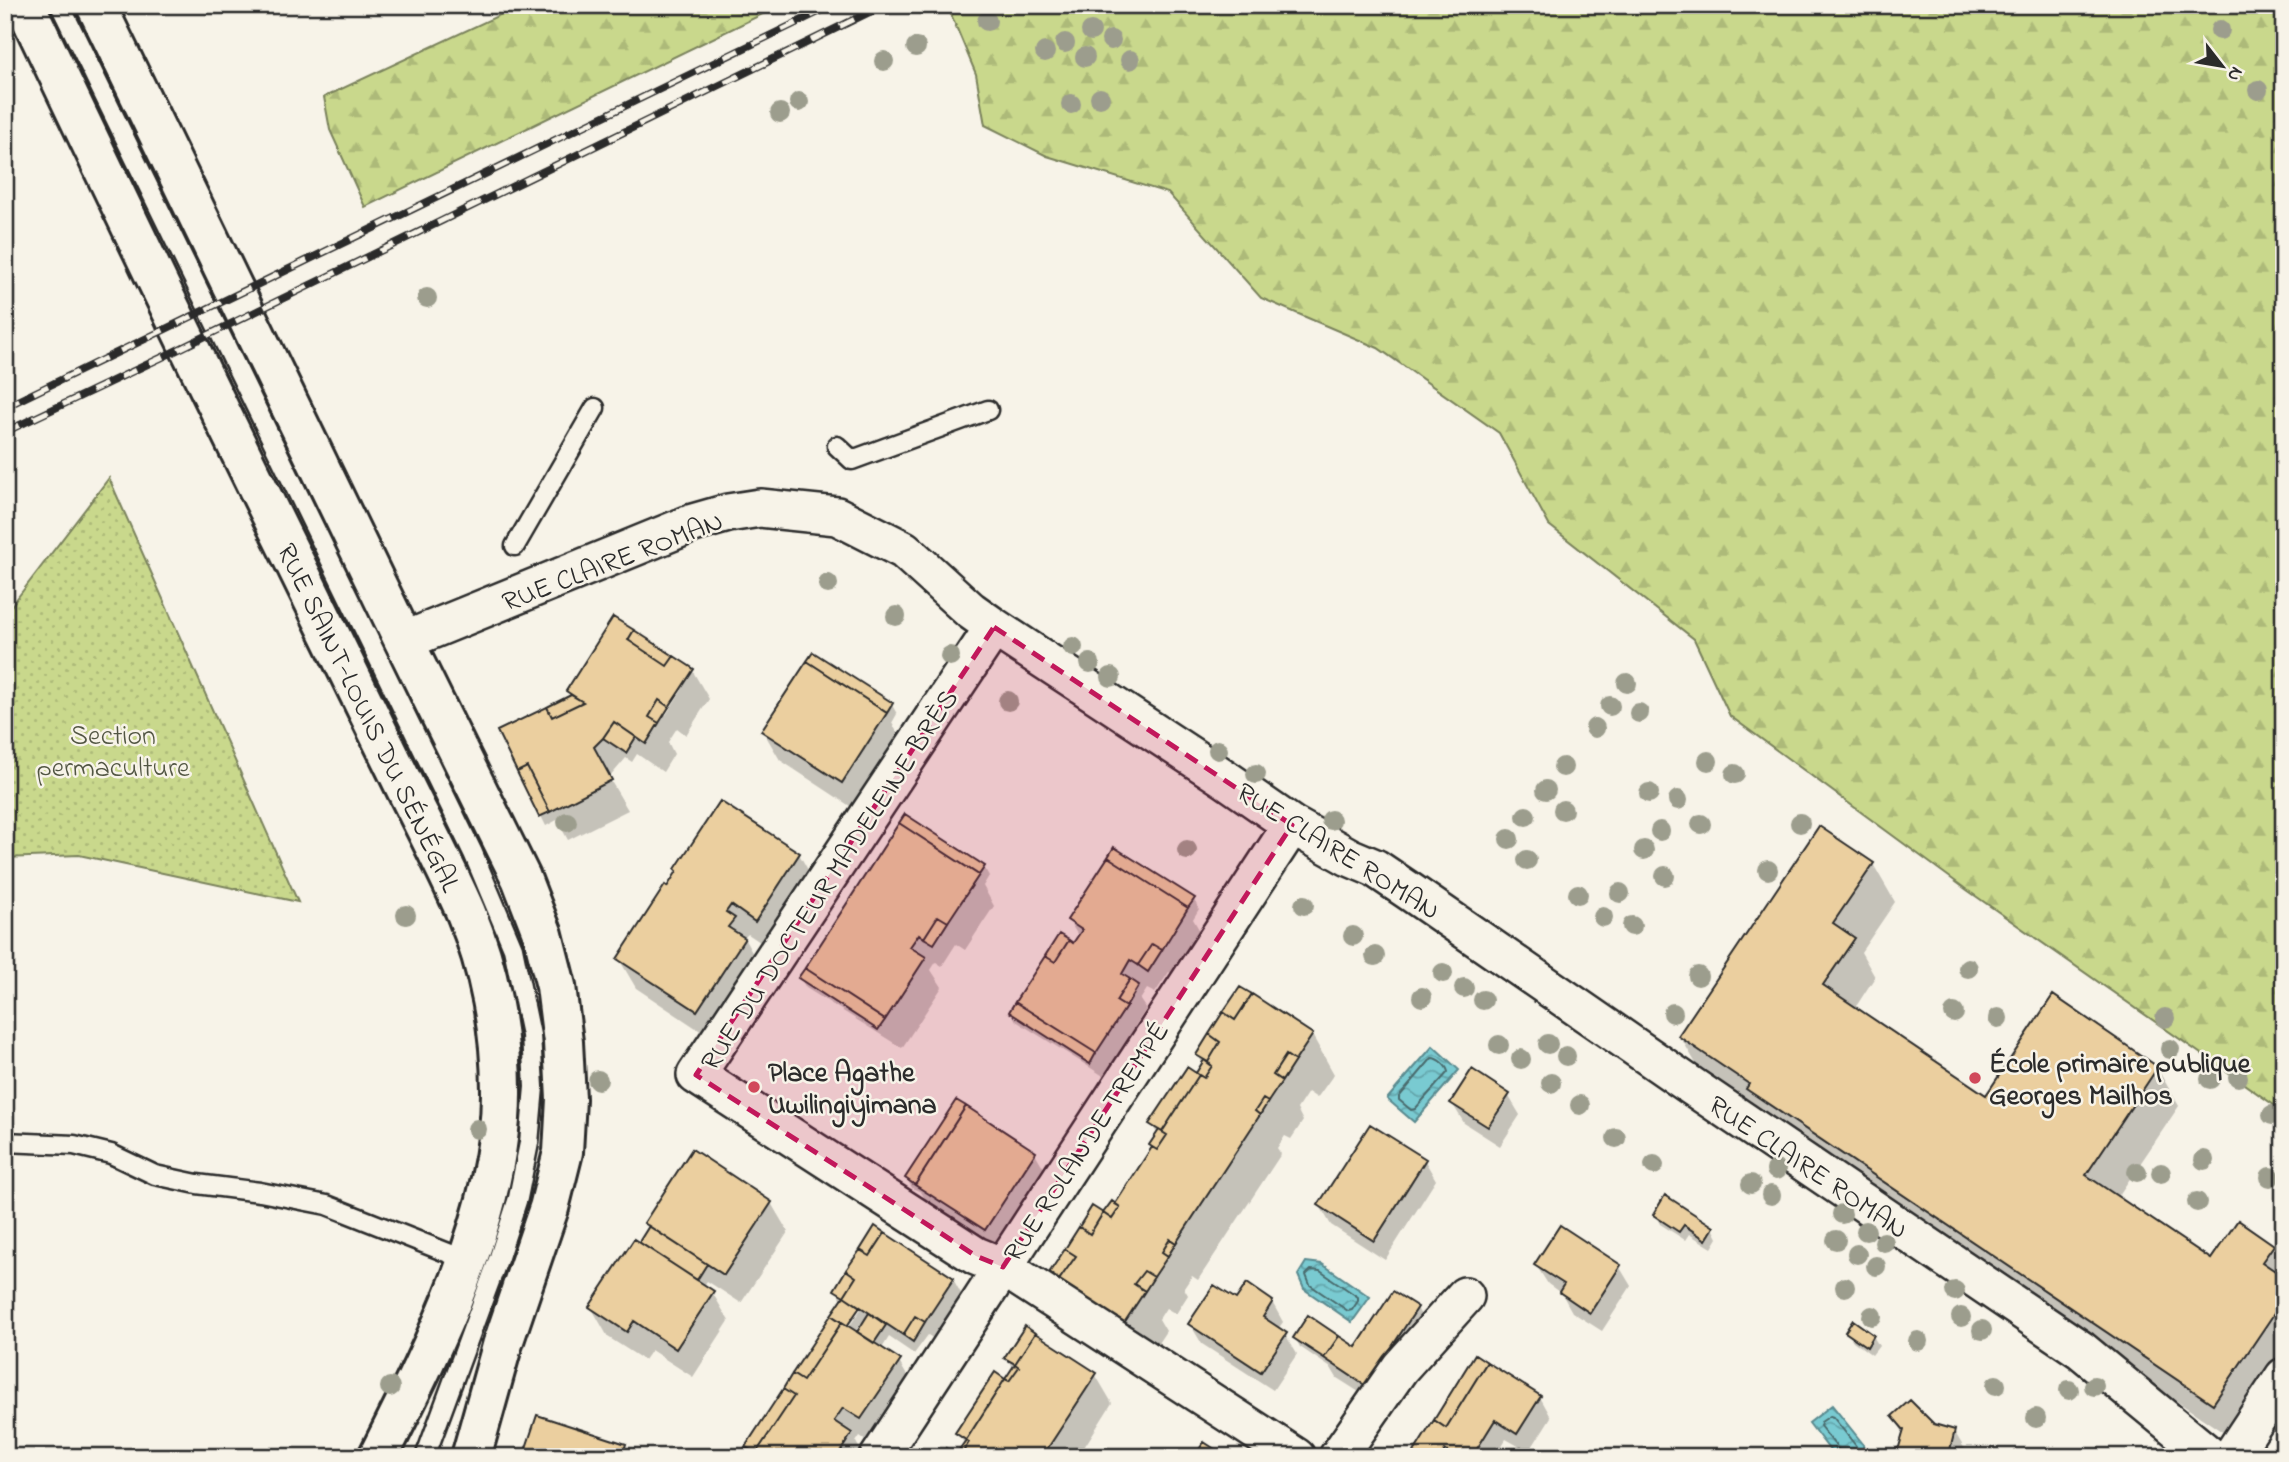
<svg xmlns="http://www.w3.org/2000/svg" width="2289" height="1462" font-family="'Indie Flower',sans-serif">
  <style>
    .forest { fill: url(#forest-firs); stroke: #7a825c; stroke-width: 2 }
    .garden { fill: url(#garden-dots); stroke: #7a825c; stroke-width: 2 }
    .water { fill: url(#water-waves); stroke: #5a8a8f; stroke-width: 2 }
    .shadow { fill: #0003; fill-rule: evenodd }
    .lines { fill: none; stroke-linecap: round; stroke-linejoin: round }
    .shore { stroke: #4a6b6d; stroke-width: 2 }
    .building { fill: #ebcf9f; stroke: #2b2b2b; stroke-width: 2 }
    .service-casing { stroke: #2b2b2b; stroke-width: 23 }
    .minor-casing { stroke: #2b2b2b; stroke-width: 42 }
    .tertiary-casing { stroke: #2b2b2b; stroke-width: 44 }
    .service { stroke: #f7f3e8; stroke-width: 18 }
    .minor { stroke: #f7f3e8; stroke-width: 37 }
    .tertiary { stroke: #f7f3e8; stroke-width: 38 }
    .rail-casing { stroke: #2b2b2b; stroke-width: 8 }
    .rail { stroke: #f7f3e8; stroke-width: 5; stroke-dasharray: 16; stroke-linecap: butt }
    .tree { fill: #9c9d8d }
    .marked { fill: #c2185b; fill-opacity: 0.2; stroke: #c2185b; stroke-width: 5; stroke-dasharray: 14 9; stroke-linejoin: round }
    .poi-dot { fill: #d1495b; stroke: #f7f3e8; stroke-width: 2.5 }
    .labels { text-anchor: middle; stroke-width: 5; stroke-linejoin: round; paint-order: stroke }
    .street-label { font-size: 28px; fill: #2b2b2b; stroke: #f7f3e8 }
    .park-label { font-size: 28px; fill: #525643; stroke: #f7f3e8 }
    .poi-label { font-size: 28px; font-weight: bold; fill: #2b2b2b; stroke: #f7f3e8; text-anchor: start }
  </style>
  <defs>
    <pattern id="forest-firs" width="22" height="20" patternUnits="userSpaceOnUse" patternTransform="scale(1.75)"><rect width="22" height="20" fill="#c9d88c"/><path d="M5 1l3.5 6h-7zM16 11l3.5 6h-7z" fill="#adba79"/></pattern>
    <pattern id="garden-dots" width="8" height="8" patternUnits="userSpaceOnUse" patternTransform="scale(1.75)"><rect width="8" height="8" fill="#c9d88c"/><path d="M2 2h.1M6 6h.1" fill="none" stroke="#adba79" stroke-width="1.8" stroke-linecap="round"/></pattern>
    <pattern id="water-waves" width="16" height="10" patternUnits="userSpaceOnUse" patternTransform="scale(1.75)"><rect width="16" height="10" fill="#79cad1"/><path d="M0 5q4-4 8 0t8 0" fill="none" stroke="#63a4aa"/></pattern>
  </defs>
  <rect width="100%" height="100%" fill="#f7f3e8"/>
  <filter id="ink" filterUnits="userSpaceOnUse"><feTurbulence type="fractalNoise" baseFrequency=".0143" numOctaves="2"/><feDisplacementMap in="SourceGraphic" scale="14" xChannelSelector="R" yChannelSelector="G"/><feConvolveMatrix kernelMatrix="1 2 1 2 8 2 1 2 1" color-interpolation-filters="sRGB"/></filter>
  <g filter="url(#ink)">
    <path class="forest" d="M521,5H781L365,207L330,130L324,97Z
      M947,5H2284V1112L1967,890L1730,716L1694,639L1549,525L1499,433L1378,348L1261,298L1168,193L1047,156L985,125L976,74Z"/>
    <path class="garden" d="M109,478L298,902L79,855L5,858V614Z"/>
    <path class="water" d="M1433,1046L1459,1070L1414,1122L1387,1099Z
      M1306,1262L1322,1264L1370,1297L1352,1322L1304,1289L1298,1275Z
      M1832,1405L1863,1444L1865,1457H1835L1809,1423Z"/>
    <path class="shadow" d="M692,670L709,699L686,735L677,728L668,742L674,754L663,772L637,754L632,762L626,758L609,778L628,810L568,840L557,820L546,826L499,732L571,697L568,691ZM678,690H682L666,715L663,713Z
      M892,705L897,714L892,723L903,743L859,812L780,760L763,731Z
      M799,854L816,884L772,950L748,934L744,938L761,969L714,1040L636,988L619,959Z
      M1873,864L1895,902L1861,952L1875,977L1855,1008L1987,1097L2157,1068L2179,1106L2117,1198L2212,1261L2273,1246L2284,1265V1369L2236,1441L1770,1127L1702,1074L1680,1036Z
      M984,867L989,876L983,886L994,906L965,950L956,944L942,966L936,962L931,970L942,987L902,1048L806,988L800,978Z
      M1194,900L1199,909L1193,919L1204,938L1179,978L1169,972L1155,993L1147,989L1140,1000L1146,1009L1135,1026L1142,1037L1113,1082L1016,1021L1011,1012L1079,937L1069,921Z
      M1312,1035L1334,1074L1317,1098L1308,1092L1297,1109L1303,1121L1291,1139L1285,1136L1277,1148L1281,1154L1198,1280L1192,1276L1184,1288L1188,1295L1176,1314L1166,1308L1159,1319L1166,1331L1147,1360L1056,1283L1051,1273L1101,1214L1116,1206L1153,1149L1151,1145L1157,1133L1151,1124L1197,1075L1203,1064L1198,1055Z
      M1508,1095L1520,1115L1500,1146L1464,1123L1452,1103Z
      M1035,1153L1052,1182L1002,1259L934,1214L921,1192L912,1188L907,1179Z
      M1425,1161L1436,1180L1385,1260L1331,1225L1320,1206Z
      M771,1203L788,1232L741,1303L707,1281L704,1286L712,1292L729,1321L693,1377L651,1350L644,1360L608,1337L591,1307L644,1248L641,1242L649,1228L646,1223Z
      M1655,1215L1713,1228L1718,1238L1712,1248L1689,1234L1685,1240L1660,1224Z
      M1536,1265L1619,1266L1631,1286L1602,1331L1572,1312L1562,1294L1548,1284Z
      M953,1279L964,1299L937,1341L928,1335L914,1354L889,1337L881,1350L899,1362L916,1391L878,1448L860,1436L856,1442L864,1457H741L843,1301L836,1290ZM858,1307L861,1309L849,1327H844ZM861,1323L863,1325L857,1335L855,1332Z
      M1236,1302H1272L1283,1322L1278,1329L1285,1334L1297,1354L1273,1390L1202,1344L1190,1324Z
      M1417,1308L1428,1328L1378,1404L1337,1378L1331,1368L1300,1347L1295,1338L1357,1350Z
      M1847,1332L1873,1336L1879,1346L1872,1355L1853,1341Z
      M1006,1358L1095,1374L1112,1403L1078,1457H943H957L965,1444L957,1433L1006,1381L1014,1368Z
      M1540,1397L1551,1417L1529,1452L1506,1439L1495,1457H1418L1416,1452Z
      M1894,1417L1954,1431L1966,1451L1964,1457H1888L1901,1448L1904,1434Z
      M625,1445L631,1457H525Z"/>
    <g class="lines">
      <path class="shore" d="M1432,1058C1438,1058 1447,1066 1448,1072L1415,1109L1411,1110L1399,1100V1097Z
        M1311,1270L1320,1271L1358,1297V1301L1352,1310L1348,1311L1310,1285L1306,1275Z
        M1840,1457L1839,1450L1820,1426L1821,1422L1830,1416L1833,1417L1856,1446L1858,1457"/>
    </g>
    <path class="building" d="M613,617L634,630L628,640L667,666L674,656L694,669L669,707L659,700L649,717L659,723L646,744L614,722L603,738L594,747L612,780L550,812L527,767L517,772L497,731L547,707L552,717L583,702L566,691Z
      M634,630L674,656L667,666L628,640Z
      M813,652L893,703L887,713L807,661Z
      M807,661L887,713L842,783L761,731Z
      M571,695L583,702L552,717L547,707Z
      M659,700L669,707L659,723L649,717Z
      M614,722L636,737L626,753L603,738Z
      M527,767L550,812L539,817L517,772Z
      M720,801L800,853L755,922L731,905L726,912L735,918L728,927L745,938L697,1011L617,959L665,885L667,887L677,871L675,869Z
      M905,814L985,866L979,875L899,823Z
      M899,823L979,875L948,922L938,916L924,938L919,934L910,947L926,957L885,1020L805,968Z
      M1819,826L1874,863L1833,923L1855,938L1823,985L1986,1095L2053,995L2158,1067L2086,1175L2211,1259L2238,1220L2274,1245L2262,1262L2284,1277V1299L2213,1404L1746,1089L1749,1084L1678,1036Z
      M1114,847L1195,898L1188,908L1108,857Z
      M1108,857L1188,908L1162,950L1152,944L1138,965L1130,960L1122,974L1130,979L1116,1001L1126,1007L1096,1053L1015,1002L1045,956L1055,962L1069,940L1073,943L1082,930L1067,920Z
      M938,916L948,922L934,944L924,938Z
      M1059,934L1069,940L1055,962L1045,956Z
      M1152,944L1162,950L1148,972L1138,965Z
      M805,968L885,1020L878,1030L798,978Z
      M1130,979L1139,985L1126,1007L1116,1001Z
      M1240,987L1252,994L1235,1020L1223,1012Z
      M1252,994L1313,1034L1295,1061L1286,1055L1273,1075L1282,1081L1268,1102L1263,1099L1255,1111L1260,1115L1176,1243L1170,1239L1162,1252L1168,1256L1154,1277L1144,1271L1134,1284L1145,1291L1124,1323L1059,1280L1076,1256L1065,1249L1079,1227L1090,1234L1103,1213L1112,1219L1120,1207L1115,1204L1152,1147L1157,1150L1167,1135L1162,1132L1199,1075L1204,1078L1212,1066L1208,1062L1220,1042L1209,1034L1223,1012L1235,1020Z
      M1015,1002L1096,1053L1090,1064L1009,1012Z
      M1209,1034L1220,1042L1208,1062L1196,1055Z
      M1286,1055L1295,1061L1282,1081L1273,1075Z
      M1204,1060L1212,1066L1204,1078L1196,1073Z
      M1187,1067L1199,1075L1162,1132L1149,1124Z
      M1472,1069L1510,1094L1488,1127L1450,1103Z
      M1263,1099L1268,1102L1260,1115L1255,1111Z
      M956,1100L966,1106L915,1185L905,1178Z
      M966,1106L1036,1152L985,1230L915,1185Z
      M1370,1124L1426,1159L1374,1241L1318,1205Z
      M1159,1130L1167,1135L1157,1150L1149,1145Z
      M692,1149L772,1202L724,1275L644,1223Z
      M1665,1195L1714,1227L1706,1240L1684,1225L1679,1232L1653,1215Z
      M1112,1201L1120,1207L1112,1219L1103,1213Z
      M1092,1206L1103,1213L1090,1234L1079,1227Z
      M1560,1225L1621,1265L1590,1313L1559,1292L1564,1284L1534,1265Z
      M649,1226L707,1264L697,1280L639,1242Z
      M875,1226L885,1233L870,1256L860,1250Z
      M885,1233L954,1278L925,1322L915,1316L903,1335L844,1296L856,1277L846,1270L860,1250L870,1256Z
      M634,1239L714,1291L676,1349L634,1321L627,1332L589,1307Z
      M1170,1239L1176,1243L1168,1256L1162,1252Z
      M1065,1249L1076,1256L1059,1280L1049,1273Z
      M846,1270L856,1277L844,1296L834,1290Z
      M1144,1271L1154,1277L1145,1291L1134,1284Z
      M1247,1283L1273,1301L1263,1317L1287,1333L1261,1372L1188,1324L1214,1285L1236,1299Z
      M1393,1291L1418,1307L1366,1386L1324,1358L1339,1336L1356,1347Z
      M844,1296L860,1307L847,1326L831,1315Z
      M869,1313L886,1325L874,1343L857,1332Z
      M831,1315L842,1322L803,1381L792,1374Z
      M1308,1315L1339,1336L1324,1358L1293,1338Z
      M915,1316L925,1322L913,1342L903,1335Z
      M1853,1320L1874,1335L1867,1347L1845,1332Z
      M842,1322L901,1360L861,1419L843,1408L834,1421L852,1433L837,1457H739L745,1447L756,1453L794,1396L783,1389L792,1374L803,1381Z
      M1025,1326L1035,1333L1015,1364L1004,1358Z
      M1035,1333L1097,1373L1042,1457H955L956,1454L960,1457L969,1442L966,1440L1005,1379L1009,1381L1019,1367L1015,1364Z
      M1475,1354L1487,1362L1446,1428L1434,1420Z
      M1487,1362L1541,1396L1517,1434L1495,1420L1472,1457H1455L1445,1450L1441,1457H1421L1414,1452L1434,1420L1446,1428Z
      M1015,1364L1019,1367L1009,1381L1005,1379Z
      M995,1372L1005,1379L966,1440L955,1433Z
      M783,1389L794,1396L756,1453L745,1447Z
      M1910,1400L1934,1424L1955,1430L1950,1450L1959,1452L1958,1457H1885L1899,1447L1904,1430L1892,1416Z
      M537,1415L626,1444L622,1457H536L538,1452L526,1448Z
      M966,1440L969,1442L960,1457L956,1454Z
      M1204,1442L1227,1457H1194Z
      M526,1448L538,1452L536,1457H524Z
      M946,1448L956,1454L955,1457H941Z"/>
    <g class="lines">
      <g class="service-casing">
        <path id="service" d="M60,5L473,853L513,948L531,1035L534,1087L529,1143L518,1198L499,1257L425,1457
          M837,446L852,460L988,410
          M515,546L595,408
          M5,1142L74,1145L111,1154L155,1175L197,1184L260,1192L327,1205L466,1260"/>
      </g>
      <g class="minor-casing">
        <path id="minor" d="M994,627L696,1075L976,1256L1003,1267L1296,1457
          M404,641L693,523L728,513L760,508L837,516L904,550L970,610L994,627L1227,780L1292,825L1349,857L1375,868L1412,893L1693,1087L2081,1350L2211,1457
          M879,1457L1292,825
          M1338,1457L1400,1368L1465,1296
          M2231,1457L2284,1377"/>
      </g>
      <g class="tertiary-casing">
        <path id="tertiary" d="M25,5C114,192 203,378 295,563C330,634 365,706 400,777C422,822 446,867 466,913C489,968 501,1031 501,1091C502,1213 432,1350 378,1457
          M96,5L404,641L521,878L543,935L556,986L563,1042L566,1099L563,1152L549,1208L502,1346L471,1457"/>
      </g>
      <use href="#service" class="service"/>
      <use href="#minor" class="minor"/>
      <use href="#tertiary" class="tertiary"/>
      <g class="rail-casing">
        <path id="rail" d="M5,407L833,5
          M5,432L169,354L884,5"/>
      </g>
      <use href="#rail" class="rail"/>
    </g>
    <g class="tree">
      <circle cx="987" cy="21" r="10"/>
      <circle cx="2220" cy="30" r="10"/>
      <circle cx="1091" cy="31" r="10"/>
      <circle cx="1111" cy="40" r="10"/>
      <circle cx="1065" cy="43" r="10"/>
      <circle cx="916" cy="47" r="10"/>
      <circle cx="1045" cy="52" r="10"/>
      <circle cx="1085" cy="57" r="10"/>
      <circle cx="1130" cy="60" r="10"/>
      <circle cx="884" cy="61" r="10"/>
      <circle cx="2258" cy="90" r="10"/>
      <circle cx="1100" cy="98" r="10"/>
      <circle cx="799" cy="102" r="10"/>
      <circle cx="1071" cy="104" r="10"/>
      <circle cx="780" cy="113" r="10"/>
      <circle cx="427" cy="298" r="10"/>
      <circle cx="828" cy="584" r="10"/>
      <circle cx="896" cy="616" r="10"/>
      <circle cx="1073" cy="647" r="10"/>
      <circle cx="950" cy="656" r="10"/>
      <circle cx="1090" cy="663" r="10"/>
      <circle cx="1111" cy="677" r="10"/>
      <circle cx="1627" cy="683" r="10"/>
      <circle cx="1008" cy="701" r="10"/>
      <circle cx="1610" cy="706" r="10"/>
      <circle cx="1639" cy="713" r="10"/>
      <circle cx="1595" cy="728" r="10"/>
      <circle cx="1218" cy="750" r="10"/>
      <circle cx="1708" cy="761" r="10"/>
      <circle cx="1563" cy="767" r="10"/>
      <circle cx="1256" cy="774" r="10"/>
      <circle cx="1735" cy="774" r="10"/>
      <circle cx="1546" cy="790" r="10"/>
      <circle cx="1649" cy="793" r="10"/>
      <circle cx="1678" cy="800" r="10"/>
      <circle cx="1563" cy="810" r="10"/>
      <circle cx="1526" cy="816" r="10"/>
      <circle cx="1331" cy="820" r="10"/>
      <circle cx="567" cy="822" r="10"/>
      <circle cx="1800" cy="823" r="10"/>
      <circle cx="1701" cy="824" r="10"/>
      <circle cx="1660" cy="831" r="10"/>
      <circle cx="1509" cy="839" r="10"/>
      <circle cx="1187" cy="850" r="10"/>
      <circle cx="1644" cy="850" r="10"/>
      <circle cx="1527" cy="860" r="10"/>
      <circle cx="1768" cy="870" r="10"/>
      <circle cx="1665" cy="876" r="10"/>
      <circle cx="1620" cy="893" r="10"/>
      <circle cx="1578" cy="894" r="10"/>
      <circle cx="1304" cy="905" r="10"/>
      <circle cx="406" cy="915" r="10"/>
      <circle cx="1603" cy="917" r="10"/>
      <circle cx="1632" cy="926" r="10"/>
      <circle cx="1353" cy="936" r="10"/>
      <circle cx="1375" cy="956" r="10"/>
      <circle cx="1968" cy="968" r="10"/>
      <circle cx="1443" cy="973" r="10"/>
      <circle cx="1698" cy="976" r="10"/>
      <circle cx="1464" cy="988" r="10"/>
      <circle cx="1422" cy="997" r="10"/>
      <circle cx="1483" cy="1000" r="10"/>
      <circle cx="1673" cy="1013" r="10"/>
      <circle cx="1954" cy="1013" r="10"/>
      <circle cx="1998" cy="1018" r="10"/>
      <circle cx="2165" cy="1018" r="10"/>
      <circle cx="1548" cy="1044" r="10"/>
      <circle cx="1499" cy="1045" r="10"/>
      <circle cx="2170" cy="1049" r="10"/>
      <circle cx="1566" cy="1056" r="10"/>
      <circle cx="1521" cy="1059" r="10"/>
      <circle cx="2238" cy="1077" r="10"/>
      <circle cx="2210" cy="1079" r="10"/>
      <circle cx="598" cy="1080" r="10"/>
      <circle cx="1551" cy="1083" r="10"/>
      <circle cx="1580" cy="1105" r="10"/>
      <circle cx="2272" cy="1115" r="10"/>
      <circle cx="477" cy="1129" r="10"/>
      <circle cx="1616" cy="1138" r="10"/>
      <circle cx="2204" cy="1160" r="10"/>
      <circle cx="1654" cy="1165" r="10"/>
      <circle cx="1776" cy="1170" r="10"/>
      <circle cx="2137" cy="1172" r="10"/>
      <circle cx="2161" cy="1173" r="10"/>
      <circle cx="2270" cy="1177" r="10"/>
      <circle cx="1751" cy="1184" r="10"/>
      <circle cx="1771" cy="1195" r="10"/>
      <circle cx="2197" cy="1202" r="10"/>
      <circle cx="1842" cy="1214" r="10"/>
      <circle cx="1866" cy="1231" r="10"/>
      <circle cx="1836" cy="1240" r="10"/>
      <circle cx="1884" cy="1242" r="10"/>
      <circle cx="1857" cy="1254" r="10"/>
      <circle cx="1876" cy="1266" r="10"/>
      <circle cx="1845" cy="1287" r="10"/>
      <circle cx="1955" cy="1291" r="10"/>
      <circle cx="1872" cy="1316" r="10"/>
      <circle cx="1961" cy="1317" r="10"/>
      <circle cx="1982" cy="1330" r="10"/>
      <circle cx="1918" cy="1341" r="10"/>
      <circle cx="1996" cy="1385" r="10"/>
      <circle cx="2094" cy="1386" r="10"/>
      <circle cx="390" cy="1387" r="10"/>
      <circle cx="2069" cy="1390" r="10"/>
      <circle cx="2036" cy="1418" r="10"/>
    </g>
  </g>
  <path class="marked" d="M994,627L1292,825L1003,1267L976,1256L696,1075Z"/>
  <g class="poi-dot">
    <circle cx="1975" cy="1078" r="7"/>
    <circle cx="754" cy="1087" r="7"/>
  </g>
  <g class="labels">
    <g class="street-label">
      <text transform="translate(612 560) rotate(-21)" y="10">RUE CLAIRE ROMAN</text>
      <text transform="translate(370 717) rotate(64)" y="10">RUE SAINT-LOUIS DU SÉNÉGAL</text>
      <text transform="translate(1339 850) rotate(32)" y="10">RUE CLAIRE ROMAN</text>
      <text transform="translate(828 879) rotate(-57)" y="10">RUE DU DOCTEUR MADELEINE BRÈS</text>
      <text transform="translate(1085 1141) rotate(-57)" y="10">RUE ROLANDE TREMPÉ</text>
      <text transform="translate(1809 1166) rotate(34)" y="10">RUE CLAIRE ROMAN</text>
    </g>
    <g class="park-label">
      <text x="113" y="744">Section<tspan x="113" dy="32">permaculture</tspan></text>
    </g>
    <g class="poi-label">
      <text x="1989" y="1072">École primaire publique<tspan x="1989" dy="32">Georges Mailhos</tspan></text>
      <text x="768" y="1081">Place Agathe<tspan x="768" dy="32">Uwilingiyimana</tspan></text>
    </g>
  </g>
  <rect width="2289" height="1462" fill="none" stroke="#f7f3e8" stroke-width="28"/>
  <rect x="14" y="14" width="2261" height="1434" fill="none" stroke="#2b2b2b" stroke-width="2.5" filter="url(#ink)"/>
  <g transform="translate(2222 66) rotate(121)" stroke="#f7f3e8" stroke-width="5" paint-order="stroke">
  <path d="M0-5L12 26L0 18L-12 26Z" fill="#2b2b2b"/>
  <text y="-10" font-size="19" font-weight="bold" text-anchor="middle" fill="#2b2b2b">N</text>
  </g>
</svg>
